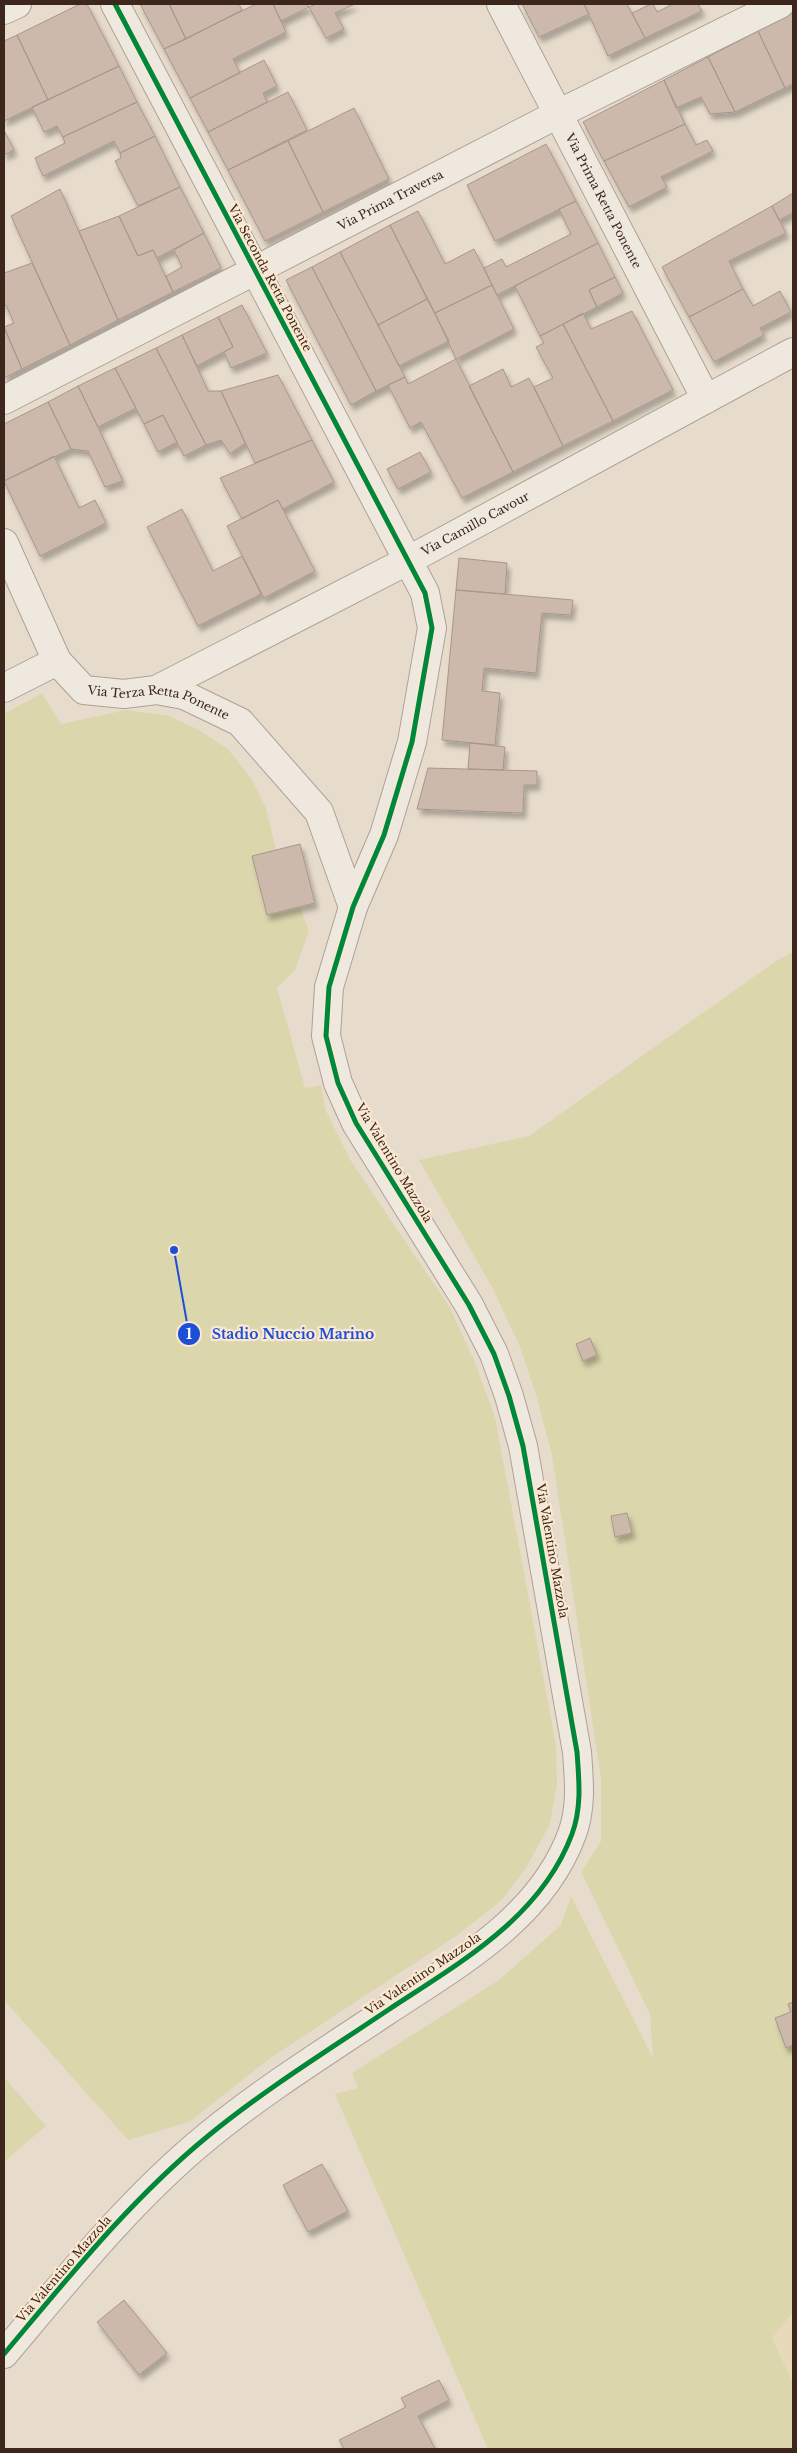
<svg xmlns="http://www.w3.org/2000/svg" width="797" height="2453" font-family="'Libre Baskerville',serif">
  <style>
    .farmland { fill: #e9d9bb }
    .green { fill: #dcd6ad }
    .building { fill: #ccb9ac; stroke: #a8968b; filter: url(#shadow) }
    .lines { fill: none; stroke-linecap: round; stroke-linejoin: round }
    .street-casing { stroke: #aca196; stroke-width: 30 }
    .street { stroke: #efe8df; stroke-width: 28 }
    .cycleway-casing { stroke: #fae8d1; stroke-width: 8 }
    .cycleway { stroke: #00873e; stroke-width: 5 }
    .labels { text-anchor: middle; stroke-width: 4.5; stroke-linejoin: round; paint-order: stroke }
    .street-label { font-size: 12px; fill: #3d271c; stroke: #fae8d1 }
    .leader { fill: none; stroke: #1d4ed8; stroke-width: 2 }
    .callout-dot { fill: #1d4ed8; stroke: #fae8d1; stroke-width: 2 }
    .mark-label { font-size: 15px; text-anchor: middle; font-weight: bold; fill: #fff }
    .callout-label { font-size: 14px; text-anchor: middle; font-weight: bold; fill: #1d4ed8; stroke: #fae8d1; stroke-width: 4.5; stroke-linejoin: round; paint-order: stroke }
  </style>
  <defs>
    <filter id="shadow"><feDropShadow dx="3" dy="5.5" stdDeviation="2.5" flood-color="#0004"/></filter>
  </defs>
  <rect width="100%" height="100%" fill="#e7dccc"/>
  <path class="farmland" d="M793,2312V2383L772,2338Z"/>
  <path class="green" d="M42,693L61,724L126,710L169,716L197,729L228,749L252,780L266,808L276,850L300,844L315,903L300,907L309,931L295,970L277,988L305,1088L321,1085L325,1109L351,1161L449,1306L474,1360L495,1417L556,1745L557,1784L550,1824L526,1868L502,1900L459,1934L272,2057L189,2122L128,2140L4,2000V714Z
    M793,952V2312L772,2338L793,2383V2449H488L335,2094L358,2088L352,2073L499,1980L561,1925L571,1896L653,2058L650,2014L581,1872L601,1841V1779L552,1455L537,1398L520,1347L492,1287L419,1160L529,1136L776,961Z
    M4,2077L46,2126L4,2162Z"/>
  <path class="building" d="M80,4H87L119,66L48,100L17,35Z
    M140,4H169L186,39L164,49Z
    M169,4H239L242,10L186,39Z
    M256,4H273L286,32L233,59L240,73L190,98L164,49Z
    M273,4H307L309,7L281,21Z
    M316,4H355L335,13L344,29L326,38L309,7Z
    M522,4H584L589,14L539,37Z
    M584,4H627L645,38L608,56Z
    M651,4H653L657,12L673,4H698L702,11L645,38L632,13Z
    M793,13V84L785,88L758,31Z
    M758,31L785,88L735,112L708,57Z
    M17,35L48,100L4,121V41Z
    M708,57L735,112L710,114L701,97L676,108L664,80Z
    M264,60L277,86L263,93L267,102L208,132L190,98Z
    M119,66L137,102L63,137L57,126L44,132L32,107Z
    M664,80L685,124L604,161L583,122Z
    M288,92L307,130L228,170L208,132Z
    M137,102L155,136L120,153L114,141L43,176L35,158L65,143L63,137Z
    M354,108L389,179L323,212L288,141Z
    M685,124L696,145L707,140L713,151L661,177L667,187L629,207L604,161Z
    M4,130L14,150L4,155Z
    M155,136L180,187L138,206L115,161L121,158L120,153Z
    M288,141L323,212L265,241L228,170Z
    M546,144L576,201L495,241L467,185Z
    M180,187L204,233L157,258L153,250L138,256L119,216Z
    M60,189L118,320L70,345L11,216Z
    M793,193V213L779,220L772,206Z
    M576,201L598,243L497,295L484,268L502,259L506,267L571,234L559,209Z
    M772,206L786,233L729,261L743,289L689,317L662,267Z
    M418,211L445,264L474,249L492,285L435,313L390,225Z
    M119,216L138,256L153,250L173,292L118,320L79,231Z
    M390,225L427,299L378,325L340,252Z
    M204,233L221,268L173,292L166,276L182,267L174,250Z
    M598,243L615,277L589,290L597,307L540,336L515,286Z
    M340,252L405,377L376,391L312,267Z
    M32,263L70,345L22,369L4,327L14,323L6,305L4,306V273Z
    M312,267L376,391L351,405L286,280Z
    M615,277L623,293L597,307L589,290Z
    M492,285L514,329L456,359L435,313Z
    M743,289L753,306L780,291L791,312L760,328L764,335L714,362L689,317Z
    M427,299L449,341L399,366L378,325Z
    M242,305L267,353L231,368L224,352L233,347L218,317Z
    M632,311L673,390L613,421L563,324L583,313L591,329Z
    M218,317L233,347L197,366L182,335Z
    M563,324L613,421L563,446L534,387L553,378L536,347L544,343L540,336Z
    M4,327L22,369L4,378Z
    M182,335L208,391H221L245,443L230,454L221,440L206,445L156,348Z
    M156,348L206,445L184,456L163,415L144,424L115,368Z
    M456,359L513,472L462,498L421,422L410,428L388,385L405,377L408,384Z
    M115,368L136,408L98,427L78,386Z
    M503,369L511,387L529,378L563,446L513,472L469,386Z
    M278,375L312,440L255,463L221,391Z
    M78,386L98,427L123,481L105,487L88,451L71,449L48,402Z
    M48,402L71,449L4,481V424Z
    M163,415L177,442L158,452L144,424Z
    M312,440L334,482L283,509L278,500L242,519L220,478Z
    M420,452L431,472L398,489L387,469Z
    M54,456L79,508L95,500L106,523L40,556L4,481Z
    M278,500L315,571L264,598L227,526Z
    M182,509L213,571L242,556L261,594L198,626L147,527Z
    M459,558L507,563L505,594L456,590Z
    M456,590L573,600L571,615L542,613L536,673L484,668L482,691L500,693L495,745L442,740Z
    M470,743L505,747L503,770L468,769Z
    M428,768L537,771V785H524L523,813L417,809Z
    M300,844L315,903L267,915L252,856Z
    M590,1338L597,1355L583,1361L576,1344Z
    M627,1513L632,1533L615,1537L611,1516Z
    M793,2002V2045L786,2048L775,2018L791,2012L788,2004Z
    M322,2164L348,2211L308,2232L283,2185Z
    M124,2300L167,2353L139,2375L97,2322Z
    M439,2380L449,2400L418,2416L435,2449H344L339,2440L406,2407L401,2398Z"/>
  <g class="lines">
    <g class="street-casing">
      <g id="street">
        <path id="s1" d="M501,4L706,399"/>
        <path d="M4,10L17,4"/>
        <path id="s2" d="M4,400L558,114L780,4"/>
        <path id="s3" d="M4,543L57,661L84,690L124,694L156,690L184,695L240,722L319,812L353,907"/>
        <path d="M4,688L57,661"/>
        <path id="s4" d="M156,690L407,561L793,352"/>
        <path d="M4,2354C68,2278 131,2199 208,2136C264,2090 327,2051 388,2010C459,1963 541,1918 572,1834C582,1807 579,1780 577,1752L523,1446L509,1396L494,1354L469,1305L356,1123L338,1083L326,1036L329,987L353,907L384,835L412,742L432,628L425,593L115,4"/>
      </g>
    </g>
    <use href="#street" class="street"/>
    <g class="cycleway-casing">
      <path id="cycleway" d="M4,2354C68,2278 131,2199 208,2136C264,2090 327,2051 388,2010C459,1963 541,1918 572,1834C582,1807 579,1780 577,1752L523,1446L509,1396L494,1354L469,1305L356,1123L338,1083L326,1036L329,987L353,907L384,835L412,742L432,628L425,593L115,4"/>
    </g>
    <use href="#cycleway" class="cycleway"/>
  </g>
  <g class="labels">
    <g class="street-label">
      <text dy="4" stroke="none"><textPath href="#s2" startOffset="435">Via Prima Traversa</textPath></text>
      <text dy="4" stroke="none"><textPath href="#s1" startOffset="222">Via Prima Retta Ponente</textPath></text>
      <text transform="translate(270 278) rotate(62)" y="4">Via Seconda Retta Ponente</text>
      <text dy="4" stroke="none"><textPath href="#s4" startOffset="360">Via Camillo Cavour</textPath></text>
      <text dy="4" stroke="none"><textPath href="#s3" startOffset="246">Via Terza Retta Ponente</textPath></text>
      <text transform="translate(394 1163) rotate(59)" y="4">Via Valentino Mazzola</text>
      <text transform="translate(552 1551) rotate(80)" y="4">Via Valentino Mazzola</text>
      <text transform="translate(423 1974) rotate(-34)" y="4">Via Valentino Mazzola</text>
      <text transform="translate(64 2269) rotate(-49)" y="4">Via Valentino Mazzola</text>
    </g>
  </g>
  <path class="leader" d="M174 1250L189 1334"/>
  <g class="callout-dot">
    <circle cx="174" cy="1250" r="5"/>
    <circle cx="189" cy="1334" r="12"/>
  </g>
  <g class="mark-label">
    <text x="189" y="1339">1</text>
  </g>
  <g class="callout-label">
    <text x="293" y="1339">Stadio Nuccio Marino</text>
  </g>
  <rect width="797" height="2453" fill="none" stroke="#3d271c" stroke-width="10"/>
</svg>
